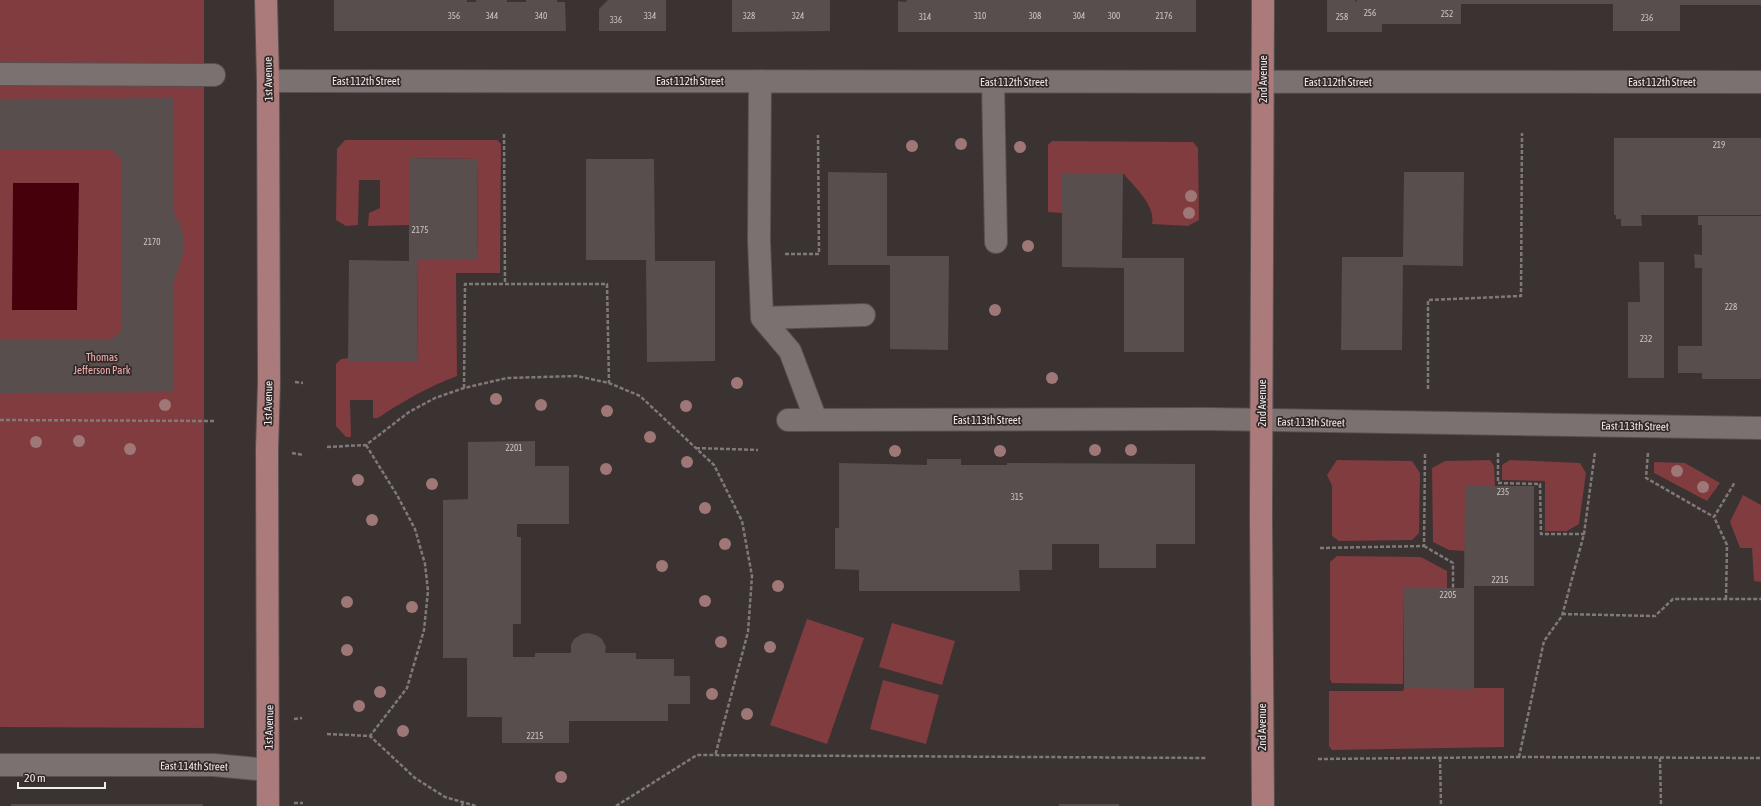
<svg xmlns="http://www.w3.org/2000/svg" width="1761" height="806" font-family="'Asap Condensed',sans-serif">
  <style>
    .green { fill: #803c3f }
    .water { fill: #45000c }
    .building { fill: #584e4e }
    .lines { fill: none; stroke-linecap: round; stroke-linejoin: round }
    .minor-casing { stroke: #585050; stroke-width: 24 }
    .major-casing { stroke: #585050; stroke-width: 24 }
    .path { stroke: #807979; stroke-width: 2.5; stroke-dasharray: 4 2; stroke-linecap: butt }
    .minor { stroke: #7c7171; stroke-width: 22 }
    .major { stroke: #ab7a7b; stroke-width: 22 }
    .tree { fill: #a07777 }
    .labels { text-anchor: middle; stroke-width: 3.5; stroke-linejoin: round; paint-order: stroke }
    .number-label { font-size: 9px; fill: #cbc4c4 }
    .street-label { font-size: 11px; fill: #f1ebeb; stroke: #312828 }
    .park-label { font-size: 11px; fill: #f2afaf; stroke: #312828 }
  </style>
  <rect width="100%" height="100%" fill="#3b3232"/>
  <path class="green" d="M0,0H204V728L0,727Z
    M345,140H497L501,144L500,273H456L457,376C428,387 403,401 378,418H373V400H350L351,437H346L336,426V364L341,359L349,358V362H417L418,259H477L478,159L410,158L409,225L368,226L369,213L380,208V180H359L358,225L346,226L336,220L337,149Z
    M1052,141L1193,142L1198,148L1199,220L1188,226L1152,224C1156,205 1134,187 1123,173H1063L1062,213L1048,212V145Z
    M1337,460L1412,461L1420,473L1419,533L1412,540L1339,541L1332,536V486L1327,475Z
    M1490,460L1494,466L1495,486H1465V551L1449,550L1433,542L1432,468L1445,461Z
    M1510,460L1580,463L1586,473L1579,524L1567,531H1545V481L1502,480V465Z
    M1654,462L1685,463L1720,483L1707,501L1654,473Z
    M1743,495L1761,505V582L1754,581L1752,548H1740L1730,522Z
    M1337,556L1421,557L1447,571V588H1404L1403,684L1332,683L1330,679V562Z
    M807,619L864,638L827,744L770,725Z
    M892,623L955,641L942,685L879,667Z
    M883,680L939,695L926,744L870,729Z
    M1404,688H1504V747L1332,750L1329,746V691H1403Z"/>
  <path class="water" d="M13,183H79L77,310H12Z"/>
  <path class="building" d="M334,0H467V2H476V0H507V2H526V0H557V2H565L566,31H334Z
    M608,0H666V31H599V9Z
    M732,0H830V31L732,32Z
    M907,0H1196V32H898V1L906,2Z
    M1327,0H1355L1357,2V0H1761V5H1680V31H1613V4H1461V24H1382V32H1327Z
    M173,98V210L182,230L184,246L181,262L174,280L173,392L0,393V340L112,339L121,331V159L111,149H0V99Z
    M1614,138H1761V215H1641L1642,226H1621V219H1616V215H1614Z
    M409,158L478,159L477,259H418L417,362H348L349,260L409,261Z
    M586,159H654L655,261H715V361L647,362L646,260H586Z
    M828,172L887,173V256H949L948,350L890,349V265H828Z
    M1404,172H1464L1463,266L1403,265L1402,350H1341L1342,257H1403Z
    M1062,173H1123L1122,258H1184V352H1124V268L1062,267Z
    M1698,216H1761V379H1702V373H1678V346H1702V268H1695L1694,254L1702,255V225H1698Z
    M1639,262H1664V378H1628V302H1640Z
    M535,441V466H569V524H517V537H521V624H513V657H535V653H571V645L574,639L582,634L588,633L596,635L602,639L606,647L605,653H636V659H674V676H690V704H668V721H569V743H502V717H467V658H443V500L468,499V442Z
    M927,459H961V465H1007V463L1195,464V544H1156V568H1099V544H1052V570H1019L1020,591H859V570L835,569V528H839V463L927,465Z
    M1465,486H1534V586H1474V689L1404,688V588H1464Z
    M11,804H203V806H11Z
    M1059,804H1119V806H1059Z"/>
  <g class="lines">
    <g class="minor-casing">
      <path id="minor" d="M0,74L214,75
        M268,81L1761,82
        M760,81L759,240L762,318L790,351L816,420
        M993,82L996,242
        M762,318L864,315
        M788,420L1208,419L1761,428
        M0,765H214L268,770"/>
    </g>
    <g class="major-casing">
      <path id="major" d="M266,0L268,81L269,383L267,449L268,806
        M1263,0L1261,516L1263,806"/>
    </g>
    <path class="path" d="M504,134L505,284
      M785,254H819L818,135
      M295,382L303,383
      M464,388L465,284H607L609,383
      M1428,389V300L1521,296L1522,133
      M0,420L214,421
      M366,445L397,495L415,529L425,564L428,591L424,630L407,688L370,736
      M327,447L366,445L409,412L435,398L464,388L507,378L577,376L609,383L640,396L714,465L742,521L752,576L748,632L715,756
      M696,448L758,450
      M292,453L303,455
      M1498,453V483L1540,484L1541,534H1584
      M1648,453L1646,478L1714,517
      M1424,546L1453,563V588
      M1320,548L1424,546L1425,454
      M1726,599L1727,545L1714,517L1735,482
      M1562,614L1655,616L1673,599H1761
      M294,719L302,718
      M327,734L370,736L415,778L445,797L476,806
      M1519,757L1544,641L1562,616L1584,534L1595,452
      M1440,758L1441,806
      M1660,758L1661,806
      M1318,759L1519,757L1761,758
      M294,803H303
      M462,806L463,802
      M616,806L697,755L1207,758"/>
    <use href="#minor" class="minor"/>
    <use href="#major" class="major"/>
  </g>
  <g class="tree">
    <circle cx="961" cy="144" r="6"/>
    <circle cx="912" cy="146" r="6"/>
    <circle cx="1020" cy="147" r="6"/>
    <circle cx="1191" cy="196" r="6"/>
    <circle cx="1189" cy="213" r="6"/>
    <circle cx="1028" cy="246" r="6"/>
    <circle cx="995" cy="310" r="6"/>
    <circle cx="1052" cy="378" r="6"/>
    <circle cx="737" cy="383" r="6"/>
    <circle cx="496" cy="399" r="6"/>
    <circle cx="165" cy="405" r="6"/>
    <circle cx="541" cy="405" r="6"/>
    <circle cx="686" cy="406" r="6"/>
    <circle cx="607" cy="411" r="6"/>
    <circle cx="650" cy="437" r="6"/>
    <circle cx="79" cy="441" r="6"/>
    <circle cx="36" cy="442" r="6"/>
    <circle cx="130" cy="449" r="6"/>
    <circle cx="1095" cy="450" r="6"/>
    <circle cx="1131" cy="450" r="6"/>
    <circle cx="895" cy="451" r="6"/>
    <circle cx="1000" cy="451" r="6"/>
    <circle cx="687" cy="462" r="6"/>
    <circle cx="606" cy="469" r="6"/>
    <circle cx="1677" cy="471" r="6"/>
    <circle cx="358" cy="480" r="6"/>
    <circle cx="432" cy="484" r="6"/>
    <circle cx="1703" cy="487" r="6"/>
    <circle cx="705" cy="508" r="6"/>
    <circle cx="372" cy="520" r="6"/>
    <circle cx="725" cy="544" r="6"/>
    <circle cx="662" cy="566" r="6"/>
    <circle cx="778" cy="586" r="6"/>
    <circle cx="705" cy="601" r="6"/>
    <circle cx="347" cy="602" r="6"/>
    <circle cx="412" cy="607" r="6"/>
    <circle cx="721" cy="642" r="6"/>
    <circle cx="770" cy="647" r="6"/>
    <circle cx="347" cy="650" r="6"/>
    <circle cx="380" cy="692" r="6"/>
    <circle cx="712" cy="694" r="6"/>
    <circle cx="359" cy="706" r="6"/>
    <circle cx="747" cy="714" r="6"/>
    <circle cx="403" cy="731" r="6"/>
    <circle cx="561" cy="777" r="6"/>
  </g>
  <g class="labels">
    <g class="number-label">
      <text x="1370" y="16">256</text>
      <text x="1447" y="17">252</text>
      <text x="454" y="19">356</text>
      <text x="492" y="19">344</text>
      <text x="541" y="19">340</text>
      <text x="650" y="19">334</text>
      <text x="749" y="19">328</text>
      <text x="798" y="19">324</text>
      <text x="980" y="19">310</text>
      <text x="1035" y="19">308</text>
      <text x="1079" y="19">304</text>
      <text x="1114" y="19">300</text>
      <text x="1164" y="19">2176</text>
      <text x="925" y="20">314</text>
      <text x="1342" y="20">258</text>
      <text x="1647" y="21">236</text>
      <text x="616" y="23">336</text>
      <text x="1719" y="148">219</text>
      <text x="420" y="233">2175</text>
      <text x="152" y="245">2170</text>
      <text x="1731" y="310">228</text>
      <text x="1646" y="342">232</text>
      <text x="514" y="451">2201</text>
      <text x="1503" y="495">235</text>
      <text x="1017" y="500">315</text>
      <text x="1500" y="583">2215</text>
      <text x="1448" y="598">2205</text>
      <text x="535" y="739">2215</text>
    </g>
    <g class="street-label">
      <text transform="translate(268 79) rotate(-91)" y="4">1st Avenue</text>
      <text transform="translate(1263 79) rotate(-90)" y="4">2nd Avenue</text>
      <text x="366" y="85">East 112th Street</text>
      <text x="690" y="85">East 112th Street</text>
      <text x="1014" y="86">East 112th Street</text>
      <text x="1338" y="86">East 112th Street</text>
      <text x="1662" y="86">East 112th Street</text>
      <text transform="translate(268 403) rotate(-89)" y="4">1st Avenue</text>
      <text transform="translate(1262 403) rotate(-90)" y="4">2nd Avenue</text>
      <text x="987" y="424">East 113th Street</text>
      <text transform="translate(1311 422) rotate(1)" y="4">East 113th Street</text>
      <text transform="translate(1635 426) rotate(1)" y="4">East 113th Street</text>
      <text transform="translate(269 727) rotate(-89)" y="4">1st Avenue</text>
      <text transform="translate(1262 727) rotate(-90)" y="4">2nd Avenue</text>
      <text transform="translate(194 766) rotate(1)" y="4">East 114th Street</text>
    </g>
    <g class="park-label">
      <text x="102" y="361">Thomas<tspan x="102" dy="13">Jefferson Park</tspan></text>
    </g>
  </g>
  <path d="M18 782v6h87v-6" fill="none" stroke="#f1ebeb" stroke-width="2"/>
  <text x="24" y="782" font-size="12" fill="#f1ebeb" stroke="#312828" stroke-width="3" paint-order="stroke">20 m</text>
</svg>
